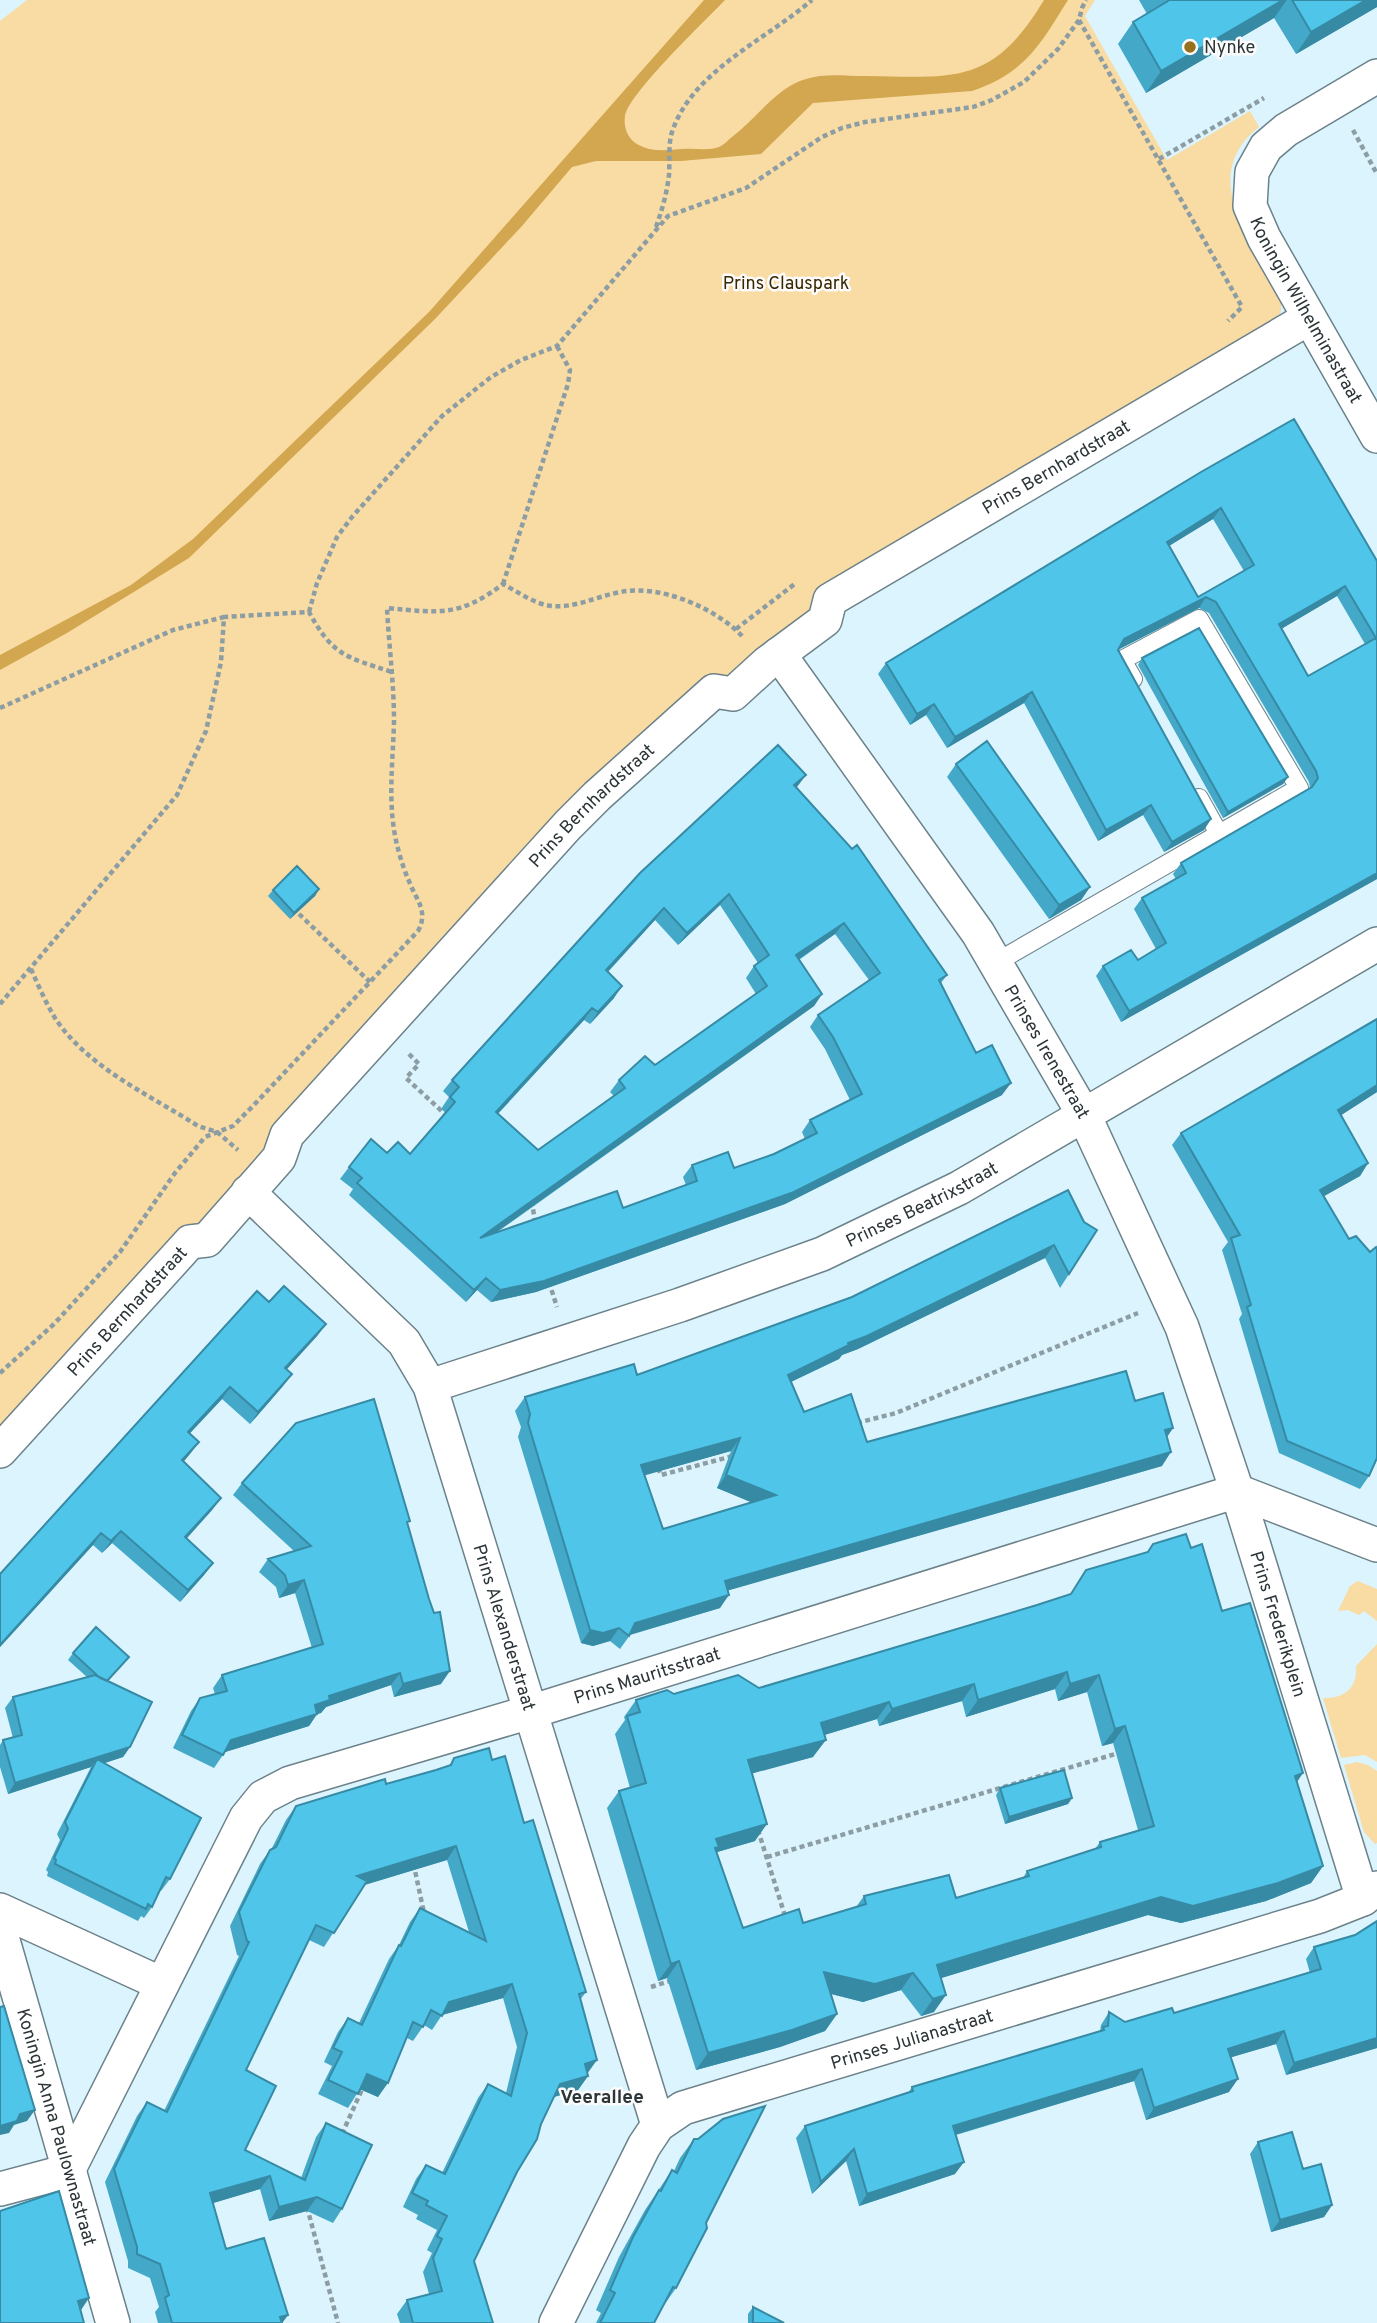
<svg xmlns="http://www.w3.org/2000/svg" width="1377" height="2323" font-family="Overpass,sans-serif">
  <style>
    .green { fill: #f9dba4 }
    .water { fill: #d3a750 }
    .lines { fill: none; stroke-linecap: round; stroke-linejoin: round }
    .service-casing { stroke: #6c828a; stroke-width: 20 }
    .minor-casing { stroke: #6c828a; stroke-width: 36 }
    .path { stroke: #8c9da3; stroke-width: 4.5; stroke-dasharray: 5 3.5; stroke-linecap: butt }
    .service { stroke: #fff; stroke-width: 18 }
    .minor { stroke: #fff; stroke-width: 33 }
    .wall { fill: #44a9c9; fill-rule: evenodd }
    .shaded-wall { fill: #378aa4 }
    .building { fill: #4fc5ea; stroke: #378aa4; stroke-width: 2; fill-rule: evenodd }
    .poi-dot { fill: #97711b; stroke: #fcfcfc; stroke-width: 2.5 }
    .labels { text-anchor: middle; stroke-width: 5; stroke-linejoin: round; paint-order: stroke }
    .poi-label { font-size: 18px; fill: #2b3437; stroke: #fcfcfc; text-anchor: start }
    .park-label { font-size: 18px; fill: #382700; stroke: #fcfcfc }
    .street-label { font-size: 18px; fill: #2b3437; stroke: #fcfcfc }
    .neighbourhood-label { font-size: 19px; font-weight: bold; fill: #2b3437; stroke: #fcfcfc }
  </style>
  <rect width="100%" height="100%" fill="#dcf4fd"/>
  <path class="green" d="M27,0H1095L1085,16L1167,160L1250,111L1259,127C1196,176 1253,245 1281,296V311L1278,318L849,573L812,599L810,615L762,650L272,1149L0,1433V21Z
    M1358,1581L1377,1589V1621L1364,1611L1359,1615L1348,1610L1338,1611L1350,1586Z
    M1377,1644V1762L1365,1755L1341,1758L1323,1698C1344,1699 1358,1688 1356,1666Z
    M1357,1762L1368,1765L1377,1771V1843L1375,1844L1364,1832L1344,1765Z"/>
  <path class="water" d="M704,0H725C705,21 629,93 625,116C623,129 629,141 641,146C652,152 669,150 682,149C693,148 710,151 719,147C724,145 728,140 732,137C756,119 777,87 806,79C824,73 845,76 864,76C955,77 992,86 1044,0H1068C1040,45 1025,73 972,91L813,103L761,154L681,161H596L572,167L522,226L435,319L189,558L67,633L0,670V655L131,585L193,539L429,312Z"/>
  <g class="lines">
    <g class="service-casing">
      <path id="service" d="M1199,798L1219,834
        M995,963L1299,788L1199,619L1122,660L1133,679"/>
    </g>
    <g class="minor-casing">
      <g id="minor">
        <path id="s1" d="M1377,76L1286,130L1266,147L1252,172L1250,206L1264,238L1377,436"/>
        <path id="s2" d="M779,654L978,933L1084,1115L1182,1327L1237,1491L1363,1899"/>
        <path id="s3" d="M248,1192L404,1342L430,1386L658,2125"/>
        <path id="s4" d="M430,1386L680,1305L822,1254L959,1188L1377,944"/>
        <path id="s5" d="M0,1451L190,1242L207,1240L279,1158L287,1135L568,825L597,796L714,691L733,694L767,663L825,620L830,600L1309,318"/>
        <path d="M1237,1491L1377,1545"/>
        <path d="M0,1910L162,1984"/>
        <path id="s6" d="M0,1930L113,2323"/>
        <path id="s7" d="M0,2189L68,2171L246,1818L263,1797L290,1783L530,1712L1237,1491"/>
        <path id="s8" d="M556,2323L644,2146L658,2125L683,2108L1320,1916L1363,1899L1377,1888"/>
      </g>
    </g>
    <path class="path" d="M1079,20L1242,307L1228,321
      M1353,130L1377,174
      M1159,159L1264,98
      M656,227C662,210 667,193 669,175C670,161 668,145 672,132C692,71 767,39 812,0
      M503,584L568,384L570,370L557,346
      M309,612L317,583L337,537L352,517L442,416L491,377L521,360L557,346L668,216L746,188L822,137L842,128L865,122L973,107L992,100L1024,82L1058,49L1079,20L1082,8L1086,0
      M736,629L796,583
      M0,708L173,630L224,617
      M299,914L370,982
      M31,969C38,985 46,1003 55,1018C88,1068 150,1095 198,1126L217,1132L238,1150
      M0,1004L177,795L206,731L221,662L224,617L309,612C333,656 346,657 392,672
      M409,1054L419,1064L406,1078L447,1116
      M532,1201L535,1223
      M549,1282L557,1307
      M0,1373L54,1324L120,1252L175,1173L205,1137L233,1126L252,1107L418,931C429,911 416,900 409,881C404,870 400,857 397,845C387,803 393,764 394,721C394,684 389,646 387,608C438,613 460,617 503,584C518,592 536,605 552,606C577,608 597,596 621,592C660,584 716,608 743,637
      M857,1423L896,1413L1138,1313
      M658,1468L661,1475L733,1456
      M758,1830L786,1919
      M767,1857L1122,1752
      M416,1865L414,1866L424,1913
      M651,1987L673,1980
      M342,2134L364,2085
      M307,2207L338,2323"/>
    <use href="#service" class="service"/>
    <use href="#minor" class="minor"/>
  </g>
  <path class="wall" d="M1139,0H1377V7L1296,54L1274,18L1146,93L1118,44L1133,22L1147,14Z
    M1201,472L1377,561V879L1121,1022L1096,976L1103,966L1138,960L1156,949L1134,909L1142,898L1176,879L1173,874L1181,863L1310,788L1309,782L1209,613L1199,608L1118,650L1211,819L1204,830L1164,852L1143,815L1098,841L1024,703L947,748L926,715L910,725L878,674L886,663ZM1213,519L1244,571L1198,597L1169,546ZM1337,596L1365,644L1308,676L1281,629Z
    M1142,658L1288,777L1283,784L1223,818L1138,665Z
    M956,764L1090,887L1081,900L1049,919L947,777Z
    M796,788L947,975L941,983L976,1053L1002,1095L785,1204L536,1292L491,1302L477,1290L466,1302L349,1195L353,1189L340,1179L349,1167L387,1153L410,1154L446,1113L441,1109L449,1097L443,1091L452,1080ZM720,905L758,963L754,966L746,978L756,994L655,1065L619,1080L610,1092L614,1096L538,1150L498,1114L584,1020L590,1024L614,998L608,972L655,920L678,945ZM835,934L869,980L818,1015L810,1027L825,1049L850,1100L810,1120L802,1132L805,1139L774,1154L734,1168L692,1165L683,1177L686,1185L623,1208L496,1233L814,1006L822,994L799,960Z
    M319,889L315,896L290,919L268,896L273,890Z
    M1377,1019V1092L1341,1115L1368,1163L1360,1176L1323,1196L1369,1476L1360,1489L1279,1453L1239,1319L1242,1314L1222,1250L1228,1242L1172,1145L1181,1133Z
    M1068,1190L1069,1274L1060,1288L1045,1258L858,1349L842,1355L839,1359L791,1382L804,1412L867,1442L1135,1401L1173,1428L1167,1437L1162,1466L728,1590L720,1608L630,1635L620,1649L610,1641L593,1646L581,1643L518,1437L521,1427L515,1411L525,1397L637,1375L852,1297ZM731,1451L717,1488L752,1502L663,1529L644,1475Z
    M269,1302L326,1324L317,1336L287,1369L283,1386L250,1424L222,1399L189,1434L199,1442L183,1462L221,1498L212,1510L187,1538L213,1563L204,1575L180,1602L112,1543L102,1553L93,1545L0,1647V1574Z
    M242,1483L408,1525L441,1684L394,1697L391,1685L326,1707L321,1713L317,1714L309,1726L225,1752L214,1768L173,1748L191,1711L200,1698L215,1694L213,1688L222,1675L312,1648L295,1593L279,1598L276,1587L259,1572L268,1559L294,1551L233,1495Z
    M1153,1544L1191,1548L1222,1611L1297,1782L1323,1866L1311,1883L1266,1901L1181,1923L1148,1915L941,1978L934,2012L921,2016L901,1990L863,2002L831,1994L837,2014L825,2031L780,2047L696,2070L667,1978L658,1981L607,1808L619,1791L630,1788L615,1734L625,1720L624,1717L636,1700L674,1694L759,1688L1070,1595L1086,1570L1147,1552ZM1055,1689L1058,1701L1087,1692L1102,1746L1113,1743L1138,1830L1100,1842L1095,1849L1027,1871L1023,1878L956,1898L864,1896L856,1907L803,1923L743,1928L717,1852L755,1841L752,1773L813,1757L824,1735L877,1719L879,1726L962,1701L966,1717Z
    M73,1653L124,1663L108,1681L130,1747L123,1757L104,1763L170,1879L161,1891L160,1890L152,1907L144,1918L141,1916L138,1921L47,1876L48,1872L46,1870L60,1840L57,1834L91,1767L8,1794L0,1767V1745L3,1740L13,1738L5,1708L13,1697L87,1677L68,1660Z
    M454,1758L492,1760L524,1823L586,1992L580,2000L588,2076L578,2090L554,2097L474,2261L493,2323H400L397,2314L407,2300L429,2294L423,2272L432,2253L427,2250L437,2230L416,2219L418,2215L403,2207L416,2179L426,2165L442,2173L478,2098L488,2084L506,2093L517,2047L503,1998L442,2015L432,2030L424,2025L413,2041L407,2038L378,2097L360,2089L348,2108L318,2094L332,2066L324,2062L338,2032L348,2018L359,2023L389,1959L399,1945L410,1922L420,1908L469,1932L447,1860L364,1885L324,1947L309,1940L246,2070L245,2150L301,2178L316,2137L326,2123L342,2209L333,2223L307,2211L269,2221L260,2189L213,2203L226,2249L288,2315L282,2323H158L155,2312L159,2307L150,2278L128,2268V2261L105,2182L137,2116L147,2102L164,2111L239,1956L237,1955L230,1926L260,1864L270,1850L272,1848L286,1820L296,1806L386,1784L449,1766Z
    M1000,1788L1072,1798L1068,1804L1005,1824L996,1795Z
    M1377,1921V2048L1286,2075L1276,2044L1231,2057L1229,2092L1146,2120L1134,2081L956,2135L955,2174L859,2206L846,2161L812,2194L796,2138L805,2126L908,2093L912,2087L1100,2031L1101,2025L1109,2012L1125,2022L1174,2013L1310,1973L1306,1959L1314,1947L1355,1935Z
    M694,2139L706,2223L676,2288L662,2308L654,2323H596L601,2313L596,2310L619,2257L645,2210L672,2170L674,2171L680,2158Z
    M1258,2142L1303,2169L1332,2205L1324,2217L1271,2232L1250,2154Z
    M753,2307L784,2323H748V2314Z"/>
  <path class="shaded-wall" d="M1283,0H1287L1274,18L1146,93L1161,71Z
    M1366,0H1377V7L1296,54L1311,32Z
    M1221,508L1213,519L1159,552L1167,542Z
    M1345,586L1337,596L1271,635L1279,624Z
    M1206,597L1199,608L1117,650L1124,639Z
    M1032,692L1024,703L947,748L955,737Z
    M934,704L926,715L910,725L917,714Z
    M806,775L797,787L786,797L794,785Z
    M1288,777L1283,784L1223,818L1228,812Z
    M1151,805L1143,815L1098,841L1106,830Z
    M1211,819L1204,830L1164,852L1172,842Z
    M1377,873V879L1121,1022L1129,1011Z
    M1090,887L1081,900L1049,919L1059,905Z
    M319,889L315,896L290,919L294,913Z
    M729,894L720,905L678,945L687,933Z
    M664,908L655,920L598,982L606,970Z
    M844,923L835,934L787,967L796,955Z
    M622,986L614,998L590,1024L598,1012Z
    M822,994L814,1006L471,1250L480,1238Z
    M592,1008L584,1020L488,1124L496,1112Z
    M1011,1083L1002,1095L785,1204L536,1292L491,1302L500,1290Z
    M1377,1085V1092L1329,1123L1338,1110Z
    M1368,1163L1360,1176L1312,1203L1320,1190Z
    M1054,1245L1045,1258L858,1349L842,1355L839,1359L778,1388L788,1375L848,1343Z
    M486,1278L477,1290L466,1302L474,1290Z
    M326,1324L317,1336L277,1380L285,1368Z
    M292,1374L283,1386L250,1424L258,1412Z
    M230,1387L222,1399L179,1445L188,1432Z
    M1173,1428L1164,1441L1165,1430Z
    M740,1438L731,1451L632,1479L641,1465Z
    M199,1442L190,1454L174,1473L182,1460Z
    M1171,1452L1162,1466L716,1594L725,1581Z
    M726,1475L776,1495L767,1509L717,1488Z
    M221,1498L212,1510L177,1549L185,1537Z
    M121,1531L112,1543L102,1553L111,1541Z
    M101,1533L93,1545L0,1647V1645Z
    M213,1563L204,1575L180,1602L188,1590Z
    M304,1580L295,1593L279,1598L288,1585Z
    M729,1595L720,1608L629,1635L635,1623Z
    M619,1628L610,1641L593,1646L581,1643L590,1630Z
    M450,1671L441,1684L394,1697L403,1684Z
    M1067,1672L1055,1689L966,1717L978,1700Z
    M400,1673L391,1685L326,1707L321,1713L317,1714L309,1726L222,1753L231,1740L315,1705L329,1696Z
    M1099,1675L1087,1692L1058,1701L1070,1684Z
    M974,1684L962,1701L879,1726L892,1709Z
    M889,1702L877,1719L808,1740L821,1723Z
    M1125,1726L1113,1743L1102,1746L1115,1729Z
    M826,1740L813,1757L736,1778L748,1760Z
    M130,1747L123,1757L93,1767L97,1759L91,1767L8,1794L15,1783Z
    M1303,1773L1291,1791L1295,1776Z
    M1072,1798L1068,1804L1005,1824L1009,1817Z
    M767,1824L755,1841L714,1853L716,1839Z
    M456,1846L447,1860L348,1890L357,1876Z
    M1323,1866L1311,1883L1266,1901L1181,1923L1148,1915L925,1983L937,1965L1161,1897Z
    M679,1961L667,1978L658,1981L671,1964Z
    M824,1972L913,1973L901,1990L863,2002L812,1989Z
    M512,1984L503,1998L442,2015L449,2002Z
    M946,1995L934,2012L921,2016L933,1999Z
    M837,2014L825,2031L780,2047L696,2070L708,2053Z
    M1284,2031L1276,2044L1219,2061L1228,2049Z
    M1377,2038V2048L1286,2075L1294,2063Z
    M597,2060L587,2074L585,2064Z
    M1142,2069L1134,2081L944,2138L953,2126Z
    M367,2074L388,2083L378,2097L357,2088Z
    M588,2076L578,2090L550,2098L560,2084Z
    M1238,2079L1229,2092L1146,2120L1154,2108Z
    M35,2110L27,2121L14,2125L9,2133L0,2135V2126L20,2114Z
    M854,2149L846,2161L812,2194L821,2182Z
    M964,2162L955,2174L859,2206L867,2194Z
    M270,2176L260,2189L200,2207L210,2193Z
    M317,2197L307,2211L269,2221L279,2207Z
    M1332,2205L1324,2217L1271,2232L1280,2220Z
    M89,2298L81,2310L69,2313L78,2301Z
    M288,2315L282,2323L280,2317Z"/>
  <path class="building" d="M1168,0H1283L1161,71L1133,22L1168,1Z
    M1292,0H1366L1311,32Z
    M1294,419L1377,561V873L1129,1011L1103,966L1131,950L1138,960L1166,943L1142,898L1186,873L1181,863L1312,787L1318,778L1316,771L1216,602L1206,597L1124,639L1118,650L1211,819L1172,842L1151,805L1106,830L1032,692L955,737L934,704L917,714L886,663L1201,472ZM1221,508L1254,565L1198,597L1167,542ZM1345,586L1376,638L1308,676L1279,624Z
    M1199,628L1288,777L1228,812L1142,658Z
    M987,741L1090,887L1059,905L956,764Z
    M778,745L806,775L794,785L852,849L857,845L947,975L939,980L976,1053L992,1045L1011,1083L794,1192L544,1281L500,1290L486,1278L474,1290L357,1183L362,1178L349,1167L371,1139L387,1153L398,1142L410,1154L455,1102L450,1097L459,1087L452,1080L640,873ZM729,894L769,955L754,966L767,986L655,1065L645,1056L619,1080L625,1088L538,1150L496,1112L592,1008L598,1012L622,986L606,970L664,908L687,933ZM844,923L880,973L818,1015L833,1037L862,1094L810,1120L817,1133L774,1154L734,1168L728,1152L692,1165L697,1181L623,1208L617,1191L480,1238L822,994L796,955Z
    M297,866L319,889L294,913L273,890Z
    M1377,1019V1085L1338,1110L1368,1163L1320,1190L1349,1239L1356,1236L1370,1252L1376,1247L1377,1249V1458L1369,1476L1287,1441L1247,1307L1251,1305L1231,1238L1240,1235L1181,1133Z
    M1068,1190L1084,1222L1097,1230L1069,1274L1054,1245L867,1336L848,1343L849,1345L788,1375L804,1412L851,1394L867,1442L1126,1371L1135,1401L1163,1393L1173,1428L1165,1430L1171,1452L725,1581L729,1595L635,1623L629,1636L619,1628L603,1633L590,1630L528,1423L530,1414L525,1397L634,1364L637,1375L852,1297ZM740,1438L726,1475L776,1495L663,1529L641,1465Z
    M284,1286L326,1324L285,1368L292,1374L258,1412L230,1387L188,1432L199,1442L182,1460L221,1498L185,1537L213,1563L188,1590L121,1531L111,1541L101,1533L0,1645V1574L257,1291L269,1302Z
    M374,1399L410,1521L407,1522L429,1599L434,1613L440,1612L450,1671L403,1684L400,1673L329,1696L330,1700L315,1705L317,1714L231,1740L223,1755L182,1735L200,1698L227,1691L222,1675L323,1644L304,1580L288,1585L285,1575L268,1559L311,1546L242,1483L296,1423Z
    M1186,1534L1191,1548L1202,1544L1222,1611L1250,1603L1303,1773L1295,1776L1323,1866L1278,1883L1193,1906L1161,1897L937,1965L946,1995L933,1999L913,1973L875,1984L824,1972L837,2014L792,2030L708,2053L679,1961L671,1964L619,1791L646,1783L627,1716L640,1712L636,1700L667,1690L674,1694L738,1675L759,1688L1037,1605L1071,1594L1086,1570L1148,1552L1153,1544ZM1067,1672L1070,1684L1099,1675L1115,1729L1125,1726L1154,1826L1100,1842L1101,1847L1027,1871L1029,1876L956,1898L949,1875L864,1896L866,1904L803,1923L799,1909L743,1928L715,1848L719,1847L716,1839L767,1824L748,1760L826,1740L821,1723L889,1702L892,1709L974,1684L978,1700Z
    M96,1627L129,1657L107,1681L100,1678L73,1653Z
    M95,1675L152,1702L130,1747L15,1783L3,1740L22,1735L13,1697Z
    M489,1748L492,1760L505,1756L524,1823L533,1820L586,1992L579,1994L597,2060L585,2064L588,2076L560,2084L541,2124L537,2139L517,2172L474,2261L493,2323H413L407,2300L442,2291L433,2258L442,2239L437,2236L447,2216L426,2205L428,2201L412,2193L426,2165L445,2174L488,2084L511,2096L527,2033L512,1984L449,2002L442,2016L431,2010L423,2027L413,2022L388,2083L367,2074L358,2094L328,2080L342,2052L333,2048L348,2018L362,2025L399,1945L401,1946L420,1908L486,1941L456,1846L357,1876L367,1881L334,1933L316,1925L246,2070L276,2086L245,2150L305,2180L326,2123L372,2145L342,2209L317,2197L279,2207L270,2176L210,2193L226,2249L264,2238L288,2315L280,2317L282,2323H172L165,2298L169,2295L160,2264L137,2254V2247L114,2169L147,2102L167,2112L249,1942L247,1941L239,1912L270,1850L276,1847L296,1806L385,1779L386,1784L436,1770L451,1765L454,1758Z
    M97,1759L201,1818L170,1879L166,1877L152,1907L148,1904L146,1909L55,1864L56,1860L54,1858L68,1829L65,1822Z
    M1064,1770L1072,1798L1009,1817L1000,1788Z
    M1377,1921V2038L1294,2063L1284,2031L1228,2049L1238,2079L1154,2108L1142,2069L953,2126L964,2162L867,2194L854,2149L821,2182L805,2126L913,2091L912,2087L1104,2030L1103,2027L1108,2026L1109,2012L1125,2022L1172,2008L1174,2013L1321,1969L1314,1947L1355,1935Z
    M4,2006L35,2110L20,2114L17,2121L0,2126V2007Z
    M765,2106L706,2223L707,2228L676,2288L673,2287L654,2323H600L615,2293L610,2290L633,2237L659,2190L661,2191L672,2170L677,2173L694,2139H698L723,2119Z
    M1292,2132L1303,2169L1321,2164L1332,2205L1280,2220L1258,2142Z
    M59,2191L89,2298L78,2301L84,2323H0V2211Z
    M753,2307L784,2323H753Z"/>
  <circle class="poi-dot" cx="1190" cy="47" r="7"/>
  <g class="labels">
    <g class="poi-label">
      <text x="1204" y="53">Nynke</text>
    </g>
    <g class="park-label">
      <text x="786" y="289">Prins Clauspark</text>
    </g>
    <g class="street-label">
      <text dy="6" stroke="none"><textPath href="#s1" startOffset="313">Koningin Wilhelminastraat</textPath></text>
      <text dy="6" stroke="none"><textPath href="#s5" startOffset="1470">Prins Bernhardstraat</textPath></text>
      <text dy="6" stroke="none"><textPath href="#s5" startOffset="882">Prins Bernhardstraat</textPath></text>
      <text dy="6" stroke="none"><textPath href="#s2" startOffset="480">Prinses Irenestraat</textPath></text>
      <text dy="6" stroke="none"><textPath href="#s4" startOffset="525">Prinses Beatrixstraat</textPath></text>
      <text dy="6" stroke="none"><textPath href="#s5" startOffset="189">Prins Bernhardstraat</textPath></text>
      <text dy="6" stroke="none"><textPath href="#s2" startOffset="1099">Prins Frederikplein</textPath></text>
      <text dy="6" stroke="none"><textPath href="#s3" startOffset="520">Prins Alexanderstraat</textPath></text>
      <text dy="6" stroke="none"><textPath href="#s7" startOffset="896">Prins Mauritsstraat</textPath></text>
      <text dy="6" stroke="none"><textPath href="#s8" startOffset="492">Prinses Julianastraat</textPath></text>
      <text dy="6" stroke="none"><textPath href="#s6" startOffset="205">Koningin Anna Paulownastraat</textPath></text>
    </g>
    <g class="neighbourhood-label">
      <text x="602" y="2103">Veerallee</text>
    </g>
  </g>
</svg>
